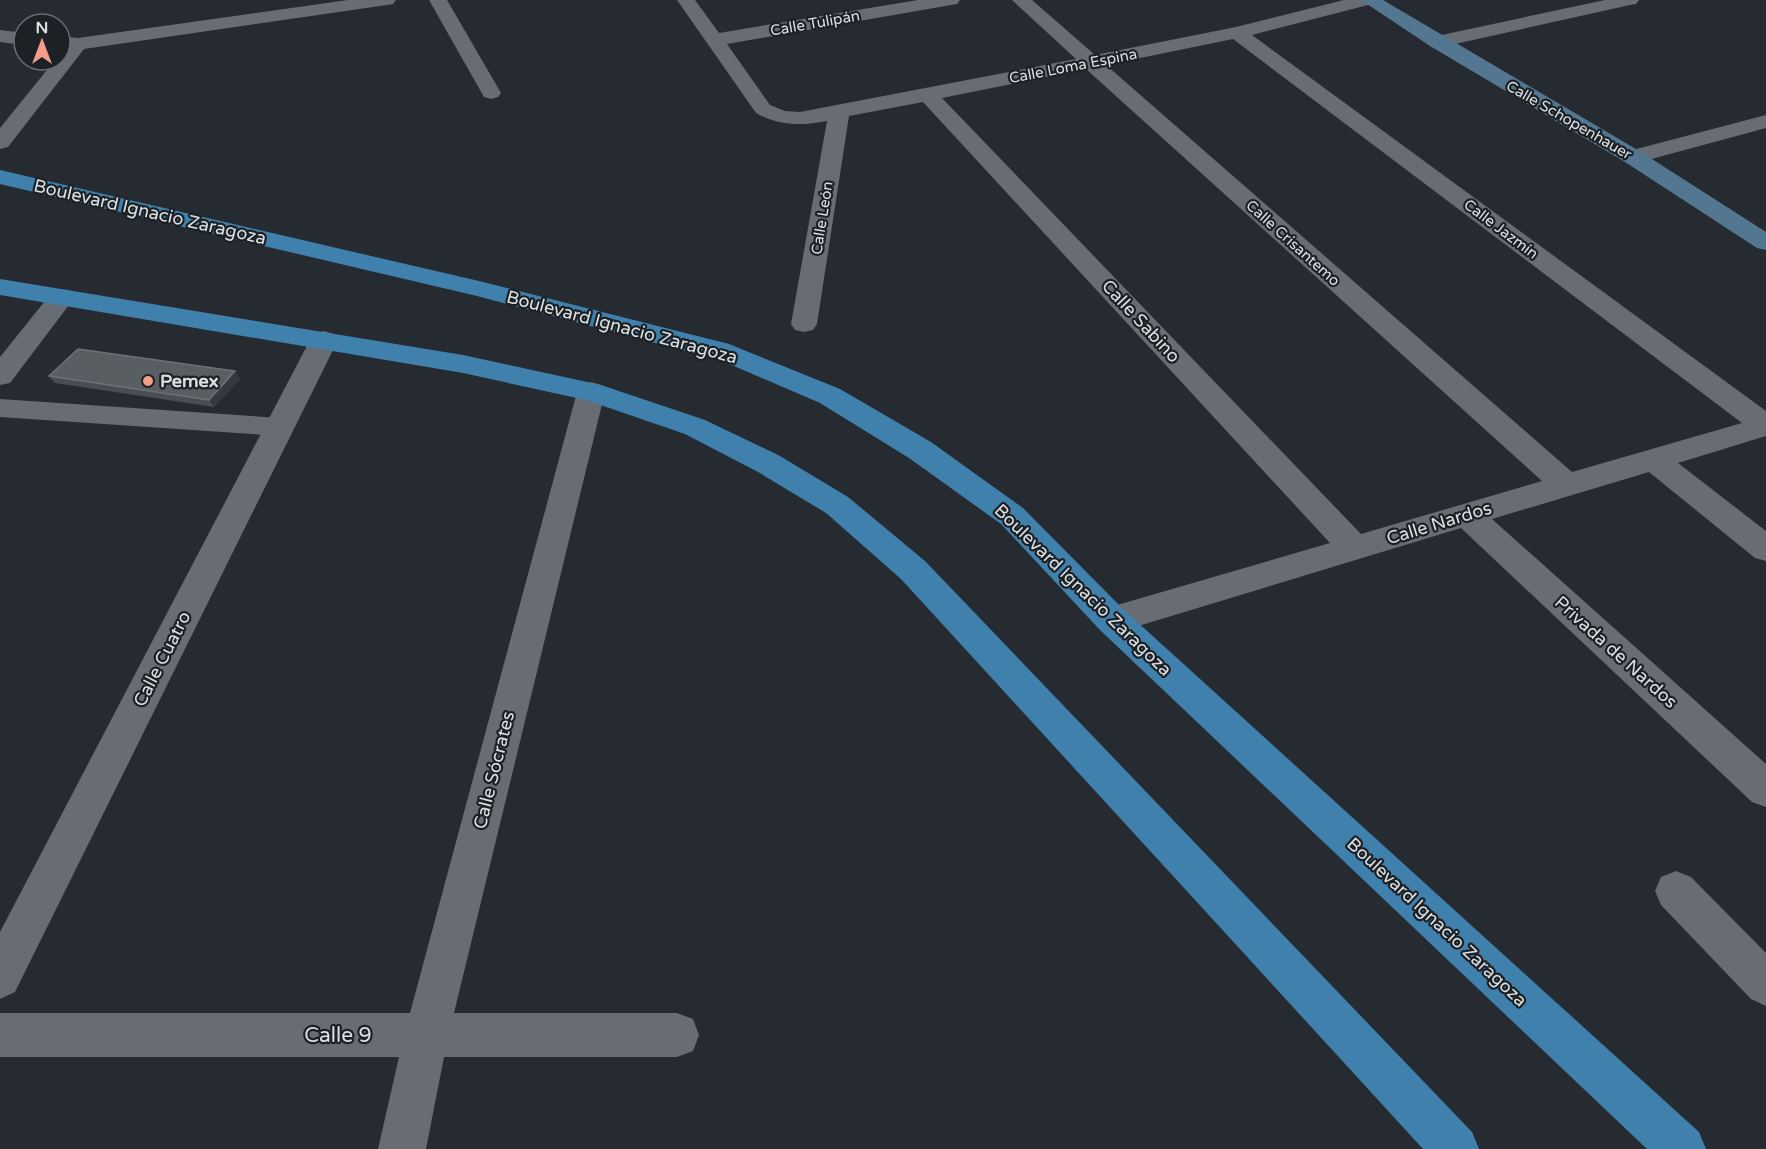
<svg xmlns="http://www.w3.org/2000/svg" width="1766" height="1149" font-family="'Varela Round',sans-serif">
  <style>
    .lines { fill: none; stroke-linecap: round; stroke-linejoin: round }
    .lane { fill: #676d73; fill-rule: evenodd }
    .street { fill: #676d73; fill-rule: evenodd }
    .secondary { fill: #537790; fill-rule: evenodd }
    .primary { fill: #3f80ad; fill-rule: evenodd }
    .wall { fill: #484e53 }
    .shaded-wall { fill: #33393e }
    .building { fill: #585e62; stroke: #6d7276; stroke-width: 1.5 }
    .poi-dot { fill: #f49e89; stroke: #1c2126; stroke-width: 2 }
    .labels { text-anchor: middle; stroke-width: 4.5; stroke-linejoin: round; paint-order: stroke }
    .far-street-label { font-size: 15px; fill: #dce0e3; stroke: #1c2126 }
    .street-label { font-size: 18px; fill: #dce0e3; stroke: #1c2126 }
    .poi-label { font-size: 18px; font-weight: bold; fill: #dce0e3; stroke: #1c2126; text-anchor: start }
    .near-street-label { font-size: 21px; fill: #dce0e3; stroke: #1c2126 }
  </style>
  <rect width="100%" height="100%" fill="#252b30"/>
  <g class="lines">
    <path class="lane" d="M0,399L280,418L289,421L293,427L289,433L280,436L0,417Z"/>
    <path class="street" d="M348,0H396L393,4L387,5L84,49L8,147L0,149V128L55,60H60V54L64,48H60V36L78,38Z
      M429,0H447L501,93L498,97L491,99L484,97Z
      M677,0H695L719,33L918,0H960L957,4L951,5L727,44L770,105L785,111L800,112L1076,59L1012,0H1032L1095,55L1236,27L1344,0H1375L1372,4L1252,35L1766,411V436L1678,463L1766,531V561L1755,558L1649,472L1492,519L1766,764V807L1752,802L1461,528L1112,634L1100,630L1095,620L1100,610L1330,543L923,102L849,116L817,324L813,330L804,332L795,330L791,324L827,121C801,126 779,126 756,113ZM1233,39L1742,423L1572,472L1106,65ZM1086,69L1542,481L1361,534L942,98Z
      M1605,0H1639L1636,4L1630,5L1437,48L1430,46L1427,42L1430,38L1437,36Z
      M0,30L24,33V45L0,42Z
      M1766,115V128L1633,164L1625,162L1622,157L1625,152Z
      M62,289L71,291L75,297L10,383L0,385V357L53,291Z
      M324,331L334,334L338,340L15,992L0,999V932L310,340L314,334Z
      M591,382L601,385L605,392L454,1013H677L693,1019L699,1035L693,1051L677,1057H444L426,1149H378L399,1057H0V1013H410L577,392L581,385Z
      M1676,871L1691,877L1766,953V1006L1751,999L1661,905L1655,891L1661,877Z"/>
    <path class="secondary" d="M1361,0H1383L1641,152L1766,232V250L1757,248L1625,162L1430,46Z"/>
    <path class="primary" d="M0,170L479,281L729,344L840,389L931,442L1023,508L1124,610L1699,1132L1706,1149H1647L1100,630L1001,524L909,458L820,403L720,360L477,296L0,184Z
      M0,279L463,355L601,385L705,420L780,456L848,497L925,561L1472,1132L1479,1149H1423L901,579L826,513L758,472L685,434L586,400L463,373L0,295Z"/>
  </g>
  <path class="wall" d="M235,371L240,379L214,407L55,383L49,376Z"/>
  <path class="shaded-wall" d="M235,371L240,379L214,407L209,400Z"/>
  <path class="building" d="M78,349L235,371L209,400L49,376Z"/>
  <circle class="poi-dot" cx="148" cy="381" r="6"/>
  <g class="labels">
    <g class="far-street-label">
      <text transform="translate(815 23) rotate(-10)" y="5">Calle Tulipán</text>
      <text transform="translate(1073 66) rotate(-11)" y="5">Calle Loma Espina</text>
      <text transform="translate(1569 120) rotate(30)" y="5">Calle Schopenhauer</text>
      <text transform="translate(822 218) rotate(-81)" y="5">Calle León</text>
      <text transform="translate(1501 229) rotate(37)" y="5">Calle Jazmín</text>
      <text transform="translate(1293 243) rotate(42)" y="5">Calle Crisantemo</text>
    </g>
    <g class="street-label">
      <text transform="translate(150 212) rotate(13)" y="6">Boulevard Ignacio Zaragoza</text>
      <text transform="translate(1141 321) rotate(47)" y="6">Calle Sabino</text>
      <text transform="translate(622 327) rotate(15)" y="6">Boulevard Ignacio Zaragoza</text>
      <text transform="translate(1439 523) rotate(-17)" y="6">Calle Nardos</text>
      <text transform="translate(1083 590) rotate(44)" y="6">Boulevard Ignacio Zaragoza</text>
      <text transform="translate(1616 652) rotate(42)" y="6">Privada de Nardos</text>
      <text transform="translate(162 659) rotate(-63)" y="6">Calle Cuatro</text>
      <text transform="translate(494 770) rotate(-76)" y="6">Calle Sócrates</text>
      <text transform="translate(1437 922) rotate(43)" y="6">Boulevard Ignacio Zaragoza</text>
    </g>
    <g class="poi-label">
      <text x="160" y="387">Pemex</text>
    </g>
    <g class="near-street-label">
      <text x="338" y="1042">Calle 9</text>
    </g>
  </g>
  <g transform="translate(42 42)"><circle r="28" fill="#1c2126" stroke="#696d72" stroke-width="1.5"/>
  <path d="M0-4.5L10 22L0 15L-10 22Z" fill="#f49e89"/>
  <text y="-9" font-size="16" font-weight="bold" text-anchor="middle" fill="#dce0e3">N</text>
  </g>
</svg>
